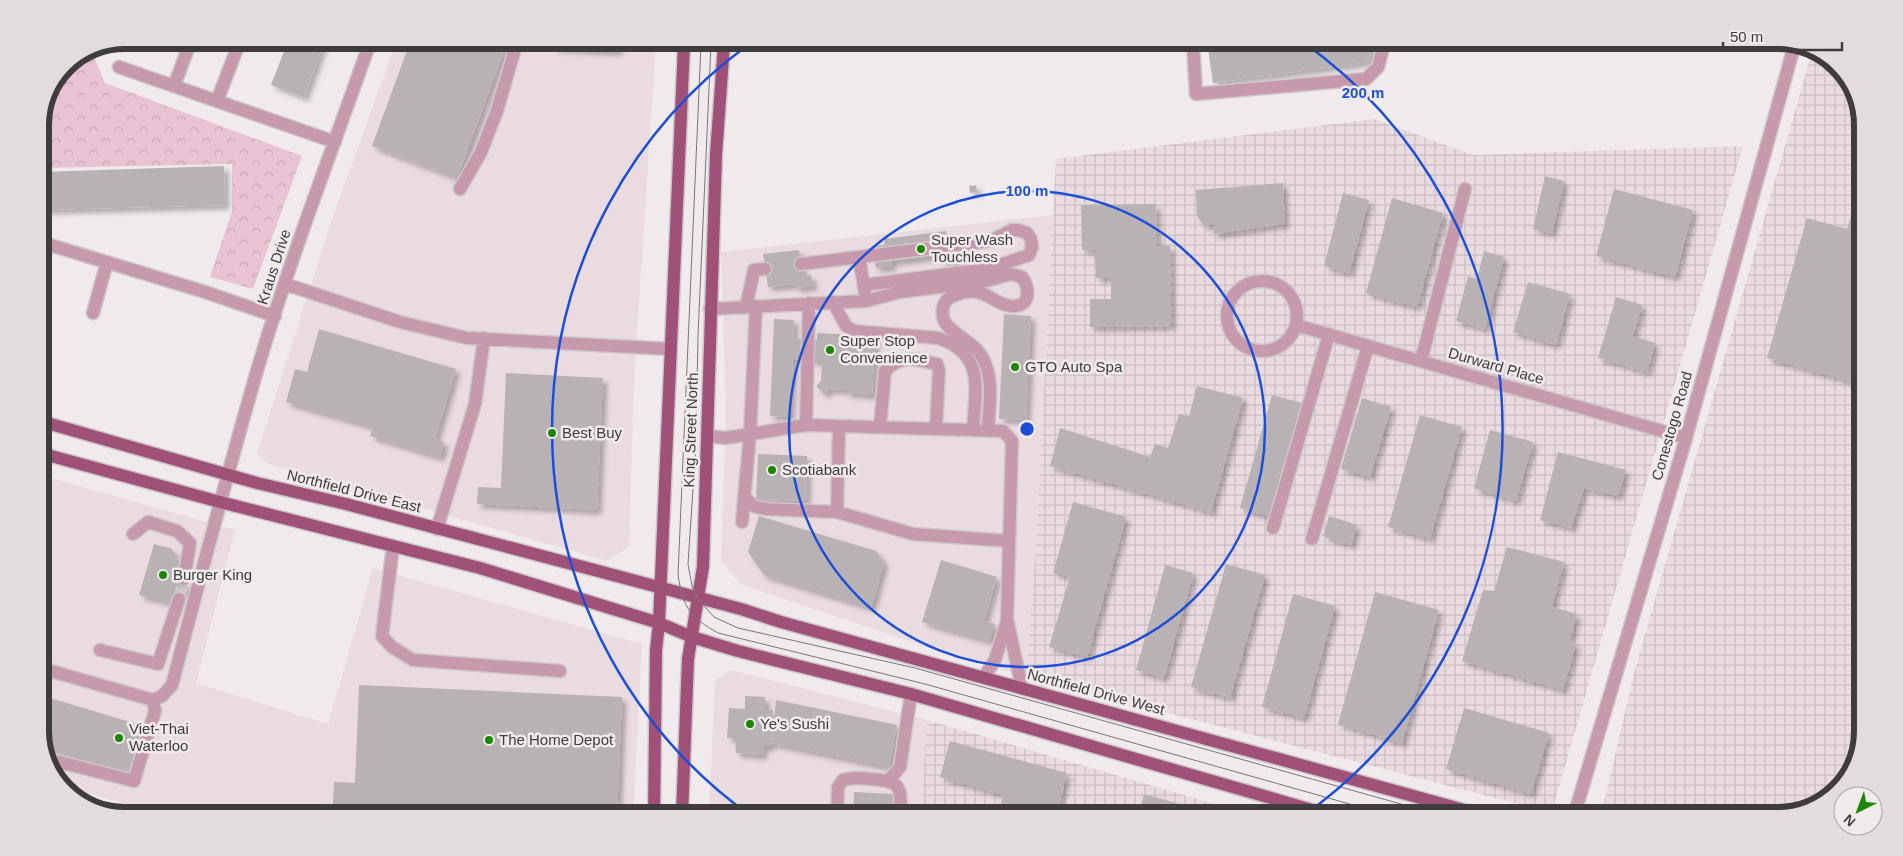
<svg xmlns="http://www.w3.org/2000/svg" width="1903" height="856" font-family="Arial,sans-serif">
  <style>
    .built { fill: #eadbe1 }
    .industrial { fill: url(#industrial-grid) }
    .forest { fill: url(#forest-crowns) }
    .building { fill: #b9b2b5; filter: url(#shadow) }
    .lines { fill: none; stroke-linecap: round; stroke-linejoin: round }
    .minor-tunnel { stroke: #cdc7ca; stroke-width: 12; stroke-dasharray: 12 6; stroke-linecap: butt }
    .minor-casing { stroke: #cdc7ca; stroke-width: 15 }
    .major-casing { stroke: #cdc7ca; stroke-width: 15 }
    .minor { stroke: #c799ad; stroke-width: 12 }
    .major { stroke: #a05178; stroke-width: 12 }
    .tram { stroke: #7a7677; stroke-width: 1 }
    .ring { fill: none; stroke: #1d4ed8; stroke-width: 2.5 }
    .poi-dot { fill: #1b8700; stroke: #f1eaed; stroke-width: 2 }
    .labels { text-anchor: middle; stroke-width: 5; stroke-linejoin: round; paint-order: stroke }
    .poi-label { font-size: 15px; fill: #3f3c3d; stroke: #f1eaed; text-anchor: start }
    .street-label { font-size: 15px; fill: #3f3c3d; stroke: #f1eaed }
    .rim { fill: none; stroke: #3f3c3d; stroke-width: 6 }
    .centre { fill: #1d4ed8; stroke: #f1eaed; stroke-width: 2.5 }
    .ring-label { font-size: 15px; text-anchor: middle; font-weight: bold; fill: #1d4ed8; stroke: #f1eaed; stroke-width: 5; stroke-linejoin: round; paint-order: stroke }
  </style>
  <defs>
    <pattern id="industrial-grid" width="8" height="8" patternUnits="userSpaceOnUse" patternTransform="scale(1.25)"><rect width="8" height="8" fill="#eadbe1"/><path d="M0 4h8M4 0v8" fill="none" stroke="#cabdc2"/></pattern>
    <pattern id="forest-crowns" width="20" height="18" patternUnits="userSpaceOnUse" patternTransform="scale(1.25)"><rect width="20" height="18" fill="#e8c3d3"/><path d="M2 6a3 3 0 1 1 6 0M12 15a3 3 0 1 1 6 0" fill="none" stroke="#c8a8b6"/></pattern>
    <filter id="shadow"><feDropShadow dx="4.5" dy="4.5" stdDeviation="2.5" flood-color="#0004"/></filter>
  </defs>
  <rect width="100%" height="100%" fill="#f1eaed"/>
  <path class="built" d="M656,44L634,378L629,547L607,561L269,464L257,453L331,222L395,45Z
    M1053,215L1036,548L1026,676L963,659L742,585L721,561L726,413L721,252Z
    M40,475L235,530L196,683L328,724L373,568L642,644L633,816H194L170,809L156,812L65,787L54,779L40,737Z
    M731,670L927,720L921,816H709L715,680Z"/>
  <path class="industrial" d="M1813,48L1849,77L1863,119L1856,764L1825,802L1779,816H1601L1634,673Z
    M1374,119L1473,155L1743,146L1554,805L1538,809L1026,676L1036,548L1056,159Z
    M927,720L1256,816H921Z"/>
  <path class="forest" d="M90,48L105,83L302,156L253,289L210,277L232,211V164L40,168V119L65,65Z"/>
  <path class="building" d="M1207,42H1374L1368,62L1213,83Z
    M583,44H618V51L553,48L554,45Z
    M323,45L304,97L271,85L286,46Z
    M409,45H506L457,178L372,146Z
    M224,166L225,205L40,210V172Z
    M1545,176L1564,181L1552,233L1533,229Z
    M1862,181L1861,300L1860,384L1767,358L1807,218L1847,229Z
    M1283,183L1285,224L1213,234L1215,224L1204,226L1197,216L1196,190Z
    M976,185L977,192L970,193L969,186Z
    M1614,189L1693,210L1675,277L1596,256Z
    M1343,193L1369,200L1349,273L1324,266Z
    M1392,198L1443,213L1417,307L1366,293Z
    M1156,204L1157,246H1170L1171,326L1090,327V299H1111V278H1096L1095,250H1082L1081,205Z
    M946,231L947,239L967,236L969,252L958,253L959,260L943,262L942,255L891,261L892,266L876,268L873,256L874,246L885,245L884,239Z
    M799,250L803,276L811,275L813,286L796,288V284L768,287L763,254Z
    M1484,251L1504,257L1485,329L1456,321L1468,276L1477,279Z
    M1528,282L1570,294L1556,345L1513,332Z
    M1616,297L1642,305L1633,336L1655,343L1647,372L1598,358Z
    M1004,314L1031,316L1026,420L999,419Z
    M774,319L794,320L793,339L817,340V333L875,336L872,395L847,393V390L829,389L824,394L816,386L821,381L822,363H816V360L793,359L790,417L770,416Z
    M319,329L456,369L435,439L444,442L440,457L370,436L373,427L286,402L295,369L307,372Z
    M506,373L603,378L597,510L477,504L478,487L501,488Z
    M1197,386L1243,398L1211,512L1050,466L1060,428L1150,457L1155,444L1168,448L1179,414L1189,416Z
    M1272,395L1302,403L1270,517L1240,508Z
    M1362,398L1391,407L1370,477L1341,469Z
    M1420,415L1462,427L1430,539L1388,527Z
    M1490,430L1533,442L1516,501L1474,488Z
    M1558,452L1626,470L1618,496L1584,488L1571,528L1540,520Z
    M758,454L807,456L806,501L756,500Z
    M1073,502L1126,517L1087,657L1049,647L1070,577L1053,573Z
    M759,516L876,551L884,563L871,608L764,575L748,552Z
    M1329,516L1357,525L1351,545L1323,536Z
    M154,544L172,549L182,567L178,582L186,584L182,596L174,595L171,603L139,595Z
    M1507,547L1564,562L1552,607L1577,614L1569,642L1576,643L1563,690L1462,661L1483,590L1494,591Z
    M941,560L997,577L984,621L995,624L989,641L922,622Z
    M1226,564L1265,575L1230,698L1191,687Z
    M1165,565L1193,573L1164,678L1136,670Z
    M1375,592L1439,610L1402,743L1338,724Z
    M1293,594L1335,606L1304,718L1262,707Z
    M359,685L622,697L617,816H316L317,804H333L334,782L355,783Z
    M40,695L143,726L128,774L44,749L40,737Z
    M745,696L765,697V710H773L771,746H764L762,755L736,753L735,738H727L729,708L745,709Z
    M776,700L897,725L889,767L772,743Z
    M1464,708L1549,733L1531,794L1446,769Z
    M950,741L1067,773L1056,816H998L1003,795L940,777Z
    M854,792L894,794L893,816H853Z
    M1144,794L1201,810L1199,816H1138Z"/>
  <g class="lines">
    <path class="minor-tunnel" d="M179,599L184,579"/>
    <g class="minor-casing">
      <path id="minor" d="M1193,42L1196,94L1366,79L1378,67L1385,41
        M119,67L335,142
        M174,86L189,46
        M217,101L238,46
        M460,189L481,152L497,111L516,45
        M40,242L202,291L275,316
        M859,257L990,241L1012,230H1018L1027,233L1031,239L1032,247L1029,255L988,269L864,285
        M801,264L859,257L865,293
        M1227 316a35 35 0 1 1 70 0a35 35 0 1 1-70 0Z
        M285,284L400,322L467,338L670,349
        M833,302L846,326L854,331L938,338C986,354 975,389 973,430
        M746,307L754,270L765,269
        M710,309L866,301L900,292L986,281L1011,274L1022,277C1030,288 1031,308 1011,306C992,304 985,286 961,293C956,295 950,296 947,300C941,306 941,318 947,325C957,337 972,341 981,355C995,377 989,406 988,430
        M93,313L107,262
        M1296,325L1686,438
        M1421,361L1465,189
        M806,425L809,303
        M839,426L837,512L913,534L1009,541
        M880,427L885,371C902,353 916,360 937,364L939,370L936,429
        M707,436L726,438L806,425L1003,431L1012,441L1007,619L1022,688
        M744,496L753,506L766,509L837,512
        M742,522L750,434L756,306
        M1273,528L1329,334
        M437,529L475,404L484,338
        M133,534L148,522L177,531L190,543L184,579
        M1312,539L1368,346
        M393,546L382,636L392,647L413,660L560,671
        M100,650L158,664L179,599
        M40,668L153,700L162,696L172,685C200,578 228,470 259,364C291,256 332,151 369,45
        M984,677L995,660L1007,621
        M48,759L134,781L155,711L153,700
        M889,780L900,767L911,694
        M837,816L838,787L843,780C852,777 861,778 870,779C901,781 902,786 900,816
        M1574,816L1686,438L1795,43"/>
    </g>
    <g class="major-casing">
      <path id="major" d="M40,421L257,483L346,504L741,609L781,622L1486,816
        M40,453L220,502L480,568L659,623L692,637L738,651L911,694L1333,816
        M654,816L656,650L659,623L684,44
        M682,816L688,659L703,567L716,155L724,44"/>
    </g>
    <use href="#minor" class="minor"/>
    <use href="#major" class="major"/>
    <path class="tram" d="M701,44L678,575C683,608 690,617 718,633L925,684L1392,816
      M711,44L698,335L696,444L688,564L692,586L698,599L714,617L738,628L915,668L1444,816"/>
  </g>
  <g class="ring">
    <circle cx="1027" cy="429" r="238"/>
    <path d="M751 816A475 475 0 0 1 748 45M1303 42A475 475 0 0 1 1303 816"/>
  </g>
  <g class="poi-dot">
    <circle cx="921" cy="249" r="5"/>
    <circle cx="830" cy="350" r="5"/>
    <circle cx="1015" cy="367" r="5"/>
    <circle cx="552" cy="433" r="5"/>
    <circle cx="772" cy="470" r="5"/>
    <circle cx="163" cy="575" r="5"/>
    <circle cx="750" cy="724" r="5"/>
    <circle cx="119" cy="738" r="5"/>
    <circle cx="489" cy="740" r="5"/>
  </g>
  <g class="labels">
    <g class="poi-label">
      <text x="931" y="245">Super Wash<tspan x="931" dy="17">Touchless</tspan></text>
      <text x="840" y="346">Super Stop<tspan x="840" dy="17">Convenience</tspan></text>
      <text x="1025" y="372">GTO Auto Spa</text>
      <text x="562" y="438">Best Buy</text>
      <text x="782" y="475">Scotiabank</text>
      <text x="173" y="580">Burger King</text>
      <text x="760" y="729">Ye's Sushi</text>
      <text x="129" y="734">Viet-Thai<tspan x="129" dy="17">Waterloo</tspan></text>
      <text x="499" y="745">The Home Depot</text>
    </g>
    <g class="street-label">
      <text transform="translate(274 267) rotate(-72)" y="5">Kraus Drive</text>
      <text transform="translate(1496 366) rotate(16)" y="5">Durward Place</text>
      <text transform="translate(1672 426) rotate(-74)" y="5">Conestogo Road</text>
      <text transform="translate(691 430) rotate(-88)" y="5">King Street North</text>
      <text transform="translate(354 491) rotate(14)" y="5">Northfield Drive East</text>
      <text transform="translate(1096 692) rotate(15)" y="5">Northfield Drive West</text>
    </g>
  </g>
  <path d="M0 0H1903V856H0ZM125 49H1778A76 76 0 0 1 1854 125V731A76 76 0 0 1 1778 807H125A76 76 0 0 1 49 731V125A76 76 0 0 1 125 49Z" fill="#e3dcdf" fill-rule="evenodd"/>
  <path class="rim" d="M125 49H1778A76 76 0 0 1 1854 125V731A76 76 0 0 1 1778 807H125A76 76 0 0 1 49 731V125A76 76 0 0 1 125 49Z"/>
  <circle cx="1027" cy="429" r="8" class="centre"/>
  <g class="ring-label">
    <text x="1363" y="98">200 m</text>
    <text x="1027" y="196">100 m</text>
  </g>
  <g transform="translate(1858 811) rotate(222)"><circle r="24" fill="#f1eaed" stroke="#aaa4a7"/>
  <path d="M0-4L9 19L0 12L-9 19Z" fill="#1b8700"/>
  <text y="-8" font-size="14" font-weight="bold" text-anchor="middle" fill="#3f3c3d">N</text>
  </g>
  <path d="M1723 42v8h119v-8" fill="none" stroke="#3f3c3d" stroke-width="2.5"/>
  <text x="1730" y="42" font-size="15" fill="#3f3c3d" stroke="#f1eaed" stroke-width="4" paint-order="stroke">50 m</text>
</svg>
